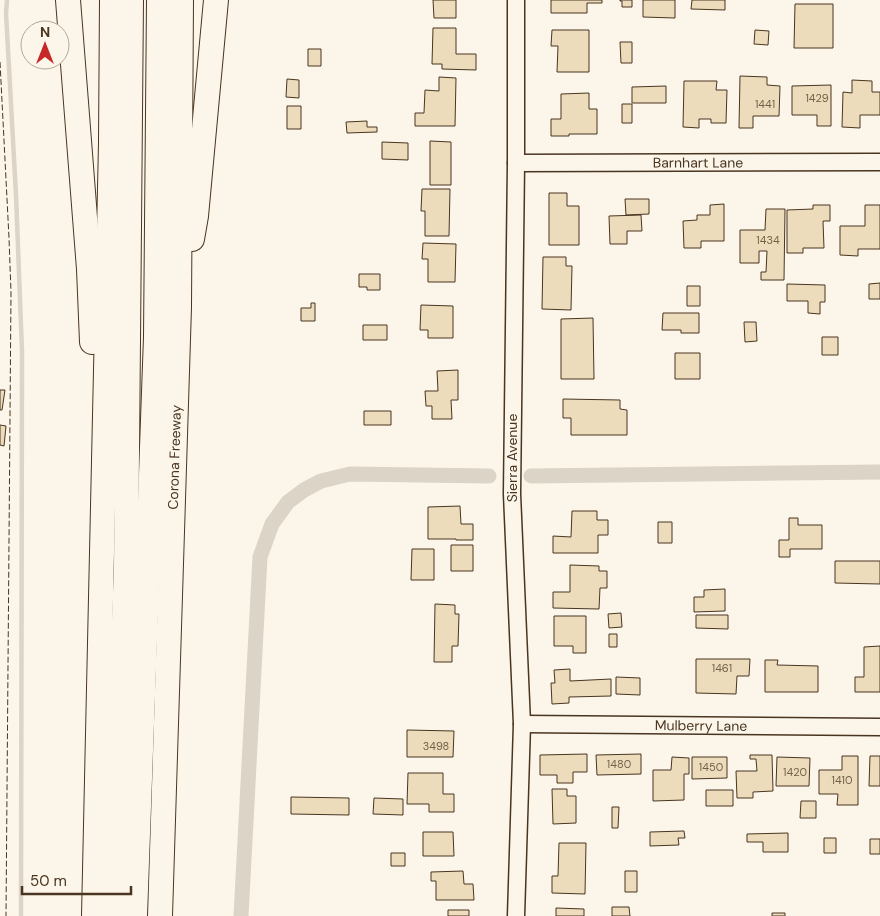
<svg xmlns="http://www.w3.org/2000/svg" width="880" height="916" font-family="'DM Sans',sans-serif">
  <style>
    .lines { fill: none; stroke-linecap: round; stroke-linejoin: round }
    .stream { stroke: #dcd4c6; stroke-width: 4.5 }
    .canal { stroke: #dcd4c6; stroke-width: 15 }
    .building { fill: #ecdcbc; stroke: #4a3520 }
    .minor-casing { stroke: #4a3520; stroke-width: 19 }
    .highway-casing { stroke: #4a3520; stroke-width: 26 }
    .minor { stroke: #fbf6e9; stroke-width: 16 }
    .highway { stroke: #fbf6e9; stroke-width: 24 }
    .fence { stroke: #4a3520; stroke-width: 1; stroke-dasharray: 6 2.5; stroke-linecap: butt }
    .labels { text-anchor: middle; stroke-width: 4; stroke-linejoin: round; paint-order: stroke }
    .number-label { font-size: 11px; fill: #725f47 }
    .street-label { font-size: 14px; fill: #4a3520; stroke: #fbf6e9 }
  </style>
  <rect width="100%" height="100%" fill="#fbf6e9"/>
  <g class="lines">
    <path class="stream" d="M7,0L6,13L16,195L22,351L21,916"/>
    <path class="canal" d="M531,476L880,472
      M241,916L260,557L272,524L288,502L304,490L321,481L350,474L489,476"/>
  </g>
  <path class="building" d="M433,0H456V18H434Z
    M551,0H602V3H587V13H551Z
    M620,0H632V7H622V1H620Z
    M643,0H675V18L643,17Z
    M692,0H725V10L691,9Z
    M795,4H833V48H794Z
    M433,28H456V54H476V70L442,69V64H432Z
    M552,30H589V72H557L558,46H551Z
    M755,30L769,31L768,45L754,44Z
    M620,42H632V63H621Z
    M308,49H321V66H308Z
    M740,76L767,77V85L780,86L779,116H753V128H739Z
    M439,77L456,78L455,126H415V113H424L425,90L439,91Z
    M287,79L299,80V98L286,97Z
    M852,80L872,81V92H880V115H860V128L842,127L843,92L852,93Z
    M684,81H717L716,90H727L726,123H711V119H699V128L683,127Z
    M831,85V126H817V115H792V86Z
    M666,86V103H632V87Z
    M589,93V109H597V134H569V136H551V119H561V94Z
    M622,104H632V123H622Z
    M287,106H301V129H287Z
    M367,121V127H377V132L347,133L346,122Z
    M430,141L451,142V185H430Z
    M382,142L408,143V160L382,159Z
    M422,189H450L449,236H425V211H421Z
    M549,193H567V206H579V245H549Z
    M625,199H649V214L626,215Z
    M724,204V241H701V248H684L683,221L697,220V215H710V205Z
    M813,205H830V221H823L824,248H803V253H787V210L813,209Z
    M865,205H880V249H858V256L840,255V226H865Z
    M766,209H785L784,280H761V272H766L767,251H759V263H740V230H765Z
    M641,215L642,231H627V244H610L609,216Z
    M423,243L456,244L455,282H428V259H422Z
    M543,257H566V266H572L571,310L542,309Z
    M359,274H380V290H367V287H359Z
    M880,283V299H869V284Z
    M787,284L825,285V302H820V314L808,313V301H787Z
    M687,286H700V306H687Z
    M311,303H315V321H301V308H311Z
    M421,305L453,306V338H428V330H420Z
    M663,313H699V333H681V330H662Z
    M593,318L594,379H561V319Z
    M744,322H756L757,341L745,342Z
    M363,325H387V340H363Z
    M822,337H838V355H822Z
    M675,353H700V379H675Z
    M458,370V400H451L452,419H432V406H426L425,391H438L437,371Z
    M0,390H5L2,410H0Z
    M563,399L620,400V409L627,410V435H571V418H563Z
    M364,411H391V425H364Z
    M0,425L6,426L4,446L0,445Z
    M460,506L461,524H473V540H456V539H428V507Z
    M572,511H597V520H608V535H598V553H553V536L571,537Z
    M789,518H798V525H822V549H790V557H779V540H789Z
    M658,522H672V543H658Z
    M451,545H473V571H451Z
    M412,549H434V580H411Z
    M835,561H880V584L835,583Z
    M570,565L599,566V571H607V588H600L599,609L553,608V592H570Z
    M725,589V611L694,612V597H704V590Z
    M435,604L455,605V614H459L458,646H452V662H434Z
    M621,613L622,627L609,628L608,614Z
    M696,615H728V629L696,628Z
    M554,616H586V653H573V646H554Z
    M609,634H617V647H609Z
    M880,646V692H855V677H864V647Z
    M696,659H750L749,676H737L736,694L696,693Z
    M765,660H778L777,665L818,666V692H765Z
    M570,669V681L611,679V696L569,697V703L552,704L551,683H555L554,670Z
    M616,677L640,678V695L616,694Z
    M407,730L454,731L453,757H407Z
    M587,754V772H573V783H557V775H540V755Z
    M641,754V774L597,775L596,755Z
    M750,755H772L773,791L753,792V798H737L736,771H757L756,759H750Z
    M842,756H858V805H837L838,794H819V770H842Z
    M870,756H880V786H869Z
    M672,757L689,758V774H684V800L653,801V770H671Z
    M692,757H727V778L692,779Z
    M777,757L810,758L809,786H776Z
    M408,773H443V794H454V812H429V804H407Z
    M552,789H567V796H576V823L553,824Z
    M706,790H733V806H706Z
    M291,797L349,798V815L291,814Z
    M374,798L403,799V815L373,814Z
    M801,801H816V818H800Z
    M612,807H619L618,828H612Z
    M684,831L685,838H678L679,845L650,846V832Z
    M423,832H453L454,856H423Z
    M788,833V852H763V842H747V834Z
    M824,838H836V853H824Z
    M870,839H880V854H870Z
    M559,843H586L585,894L552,893V876H558Z
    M391,853H405V866H391Z
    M463,871L464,884H473L474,900H436V881H431V872Z
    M625,871H637V892H625Z
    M612,907H629L630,916H612Z
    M556,908L584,909V916H556Z
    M448,910H469V916H448Z
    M772,913H785V916H772Z"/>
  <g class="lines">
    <g class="minor-casing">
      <g id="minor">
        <path d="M516,0V163L512,494L522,724L516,916"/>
        <path id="s1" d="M516,163L880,162"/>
        <path id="s2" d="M522,724L880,727"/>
      </g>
    </g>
    <g class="highway-casing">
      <g id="highway">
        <path d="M68,0L89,269L92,342"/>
        <path d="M192,239L196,216L216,0"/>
        <path d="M94,916L111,143L112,0"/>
        <path d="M113,916L126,566L131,0"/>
        <path d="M135,916L156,337L159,0"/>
        <path id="s3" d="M160,916L179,307L181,0"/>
      </g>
    </g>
    <use href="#minor" class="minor"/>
    <use href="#highway" class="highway"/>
    <path class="fence" d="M0,62L9,238L11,292L6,916"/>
  </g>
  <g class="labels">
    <g class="number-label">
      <text x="817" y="102">1429</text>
      <text x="765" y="108">1441</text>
      <text x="768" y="244">1434</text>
      <text x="722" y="672">1461</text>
      <text x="436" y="750">3498</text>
      <text x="619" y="768">1480</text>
      <text x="711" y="771">1450</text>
      <text x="795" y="776">1420</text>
      <text x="842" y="784">1410</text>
    </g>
    <g class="street-label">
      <text dy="5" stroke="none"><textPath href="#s1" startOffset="182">Barnhart Lane</textPath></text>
      <text dy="5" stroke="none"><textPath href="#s3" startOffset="459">Corona Freeway</textPath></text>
      <text transform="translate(512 458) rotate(-90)" y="5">Sierra Avenue</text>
      <text dy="5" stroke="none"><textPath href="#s2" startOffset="179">Mulberry Lane</textPath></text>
    </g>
  </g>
  <g transform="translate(45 45)"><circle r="24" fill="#fbf6e9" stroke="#b4a999"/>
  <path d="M0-4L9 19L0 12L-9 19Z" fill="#c62828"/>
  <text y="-8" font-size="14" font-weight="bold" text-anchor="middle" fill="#4a3520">N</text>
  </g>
  <path d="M22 886v8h109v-8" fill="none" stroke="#4a3520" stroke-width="2.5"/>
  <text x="30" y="886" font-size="15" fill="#4a3520" stroke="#fbf6e9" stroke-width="4" paint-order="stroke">50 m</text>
</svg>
